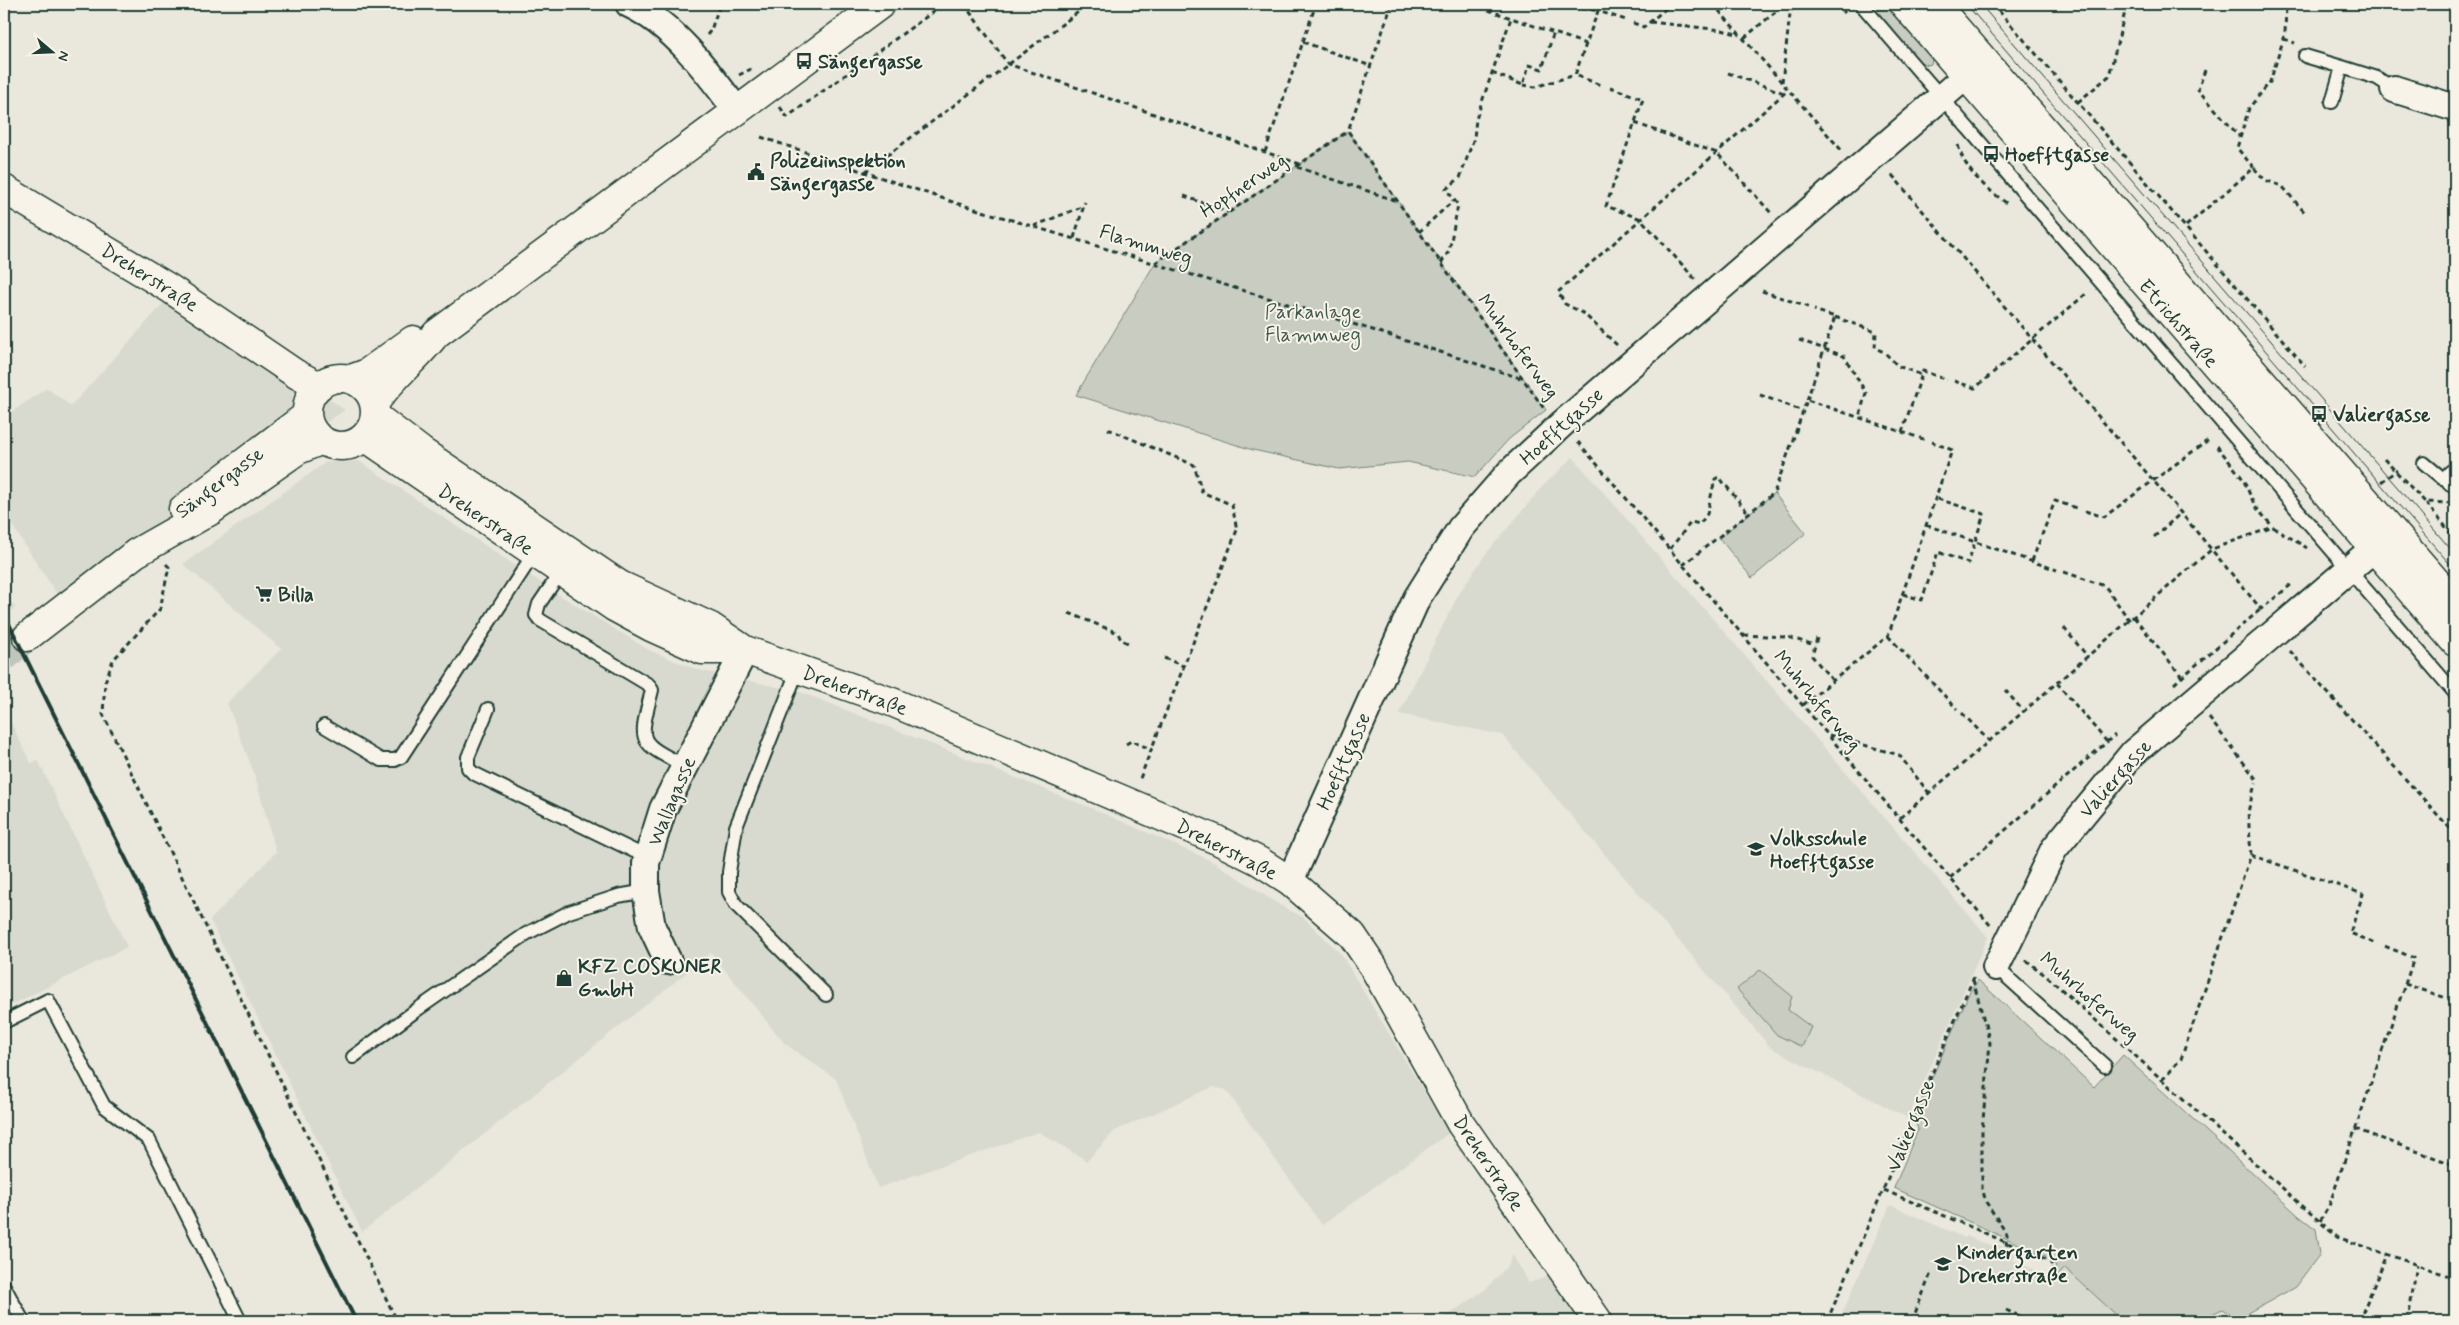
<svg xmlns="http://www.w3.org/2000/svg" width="2459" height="1325" font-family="Mynerve,sans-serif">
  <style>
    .built { fill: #d9dacf }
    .green { fill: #c8ccc1; stroke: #74847a }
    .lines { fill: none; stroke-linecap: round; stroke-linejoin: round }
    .secondary-tunnel { stroke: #c1c6bb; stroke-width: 28; stroke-dasharray: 28 14; stroke-linecap: butt }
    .service-casing { stroke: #1f3d34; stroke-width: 16 }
    .minor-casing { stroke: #1f3d34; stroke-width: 30 }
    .tertiary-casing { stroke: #1f3d34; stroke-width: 31 }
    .secondary-casing { stroke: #1f3d34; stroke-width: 31 }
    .primary-casing { stroke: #1f3d34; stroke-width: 31 }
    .path { stroke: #1f3d34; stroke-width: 3; stroke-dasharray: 5 4; stroke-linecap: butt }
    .service { stroke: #f7f3e8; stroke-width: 12 }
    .minor { stroke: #f7f3e8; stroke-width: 26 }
    .tertiary { stroke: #f7f3e8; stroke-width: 28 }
    .secondary { stroke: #f7f3e8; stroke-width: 28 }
    .primary { stroke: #f7f3e8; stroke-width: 28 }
    .tram { stroke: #1f3d34; stroke-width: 1 }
    .rail { stroke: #1f3d34; stroke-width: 4 }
    .labels { text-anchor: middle; stroke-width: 4; stroke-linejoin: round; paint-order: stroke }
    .poi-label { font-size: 20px; font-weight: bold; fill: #1f3d34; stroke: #f7f3e8; text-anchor: start }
    .street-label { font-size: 20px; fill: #1f3d34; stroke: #f7f3e8 }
    .park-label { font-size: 20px; fill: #415a50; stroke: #f7f3e8 }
  </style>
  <rect width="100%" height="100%" fill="#eae8dd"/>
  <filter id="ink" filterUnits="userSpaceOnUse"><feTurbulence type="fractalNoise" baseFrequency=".02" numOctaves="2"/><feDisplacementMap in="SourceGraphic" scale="10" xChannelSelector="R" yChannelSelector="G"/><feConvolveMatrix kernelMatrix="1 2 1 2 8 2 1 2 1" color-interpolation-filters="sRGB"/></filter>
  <g filter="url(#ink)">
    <path class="built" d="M174,292L345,410L204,504L64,605L4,513V417L47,388L71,406Z
      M1573,457L1988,937L1908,1118L1771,1048L1502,735L1399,714L1458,595L1485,555L1542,487Z
      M359,461L558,594L649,650L695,669L801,692L1089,807L1212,861L1283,907L1303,917L1341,954L1449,1133L1322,1225L1226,1090L1213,1087L1115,1131L1087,1161L1039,1132L878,1188L836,1079L785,1044L711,953L362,1232L210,920L276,852L255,776L227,703L281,649L183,564L326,462Z
      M4,588L12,604L16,607L4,615Z
      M4,709L31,763L38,760L127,947L4,1009Z
      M1890,1205L1965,1238L1967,1236L1994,1248L1996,1244L2016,1253L2013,1260L2054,1279L2065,1268L2123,1321H1839Z
      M1512,1254L1529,1283L1553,1275L1586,1321H1440L1486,1289L1509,1264Z"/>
    <path class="green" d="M1869,4H1889L1933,54L1931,64L1928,65L1920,62Z
      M1348,131L1546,410L1509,439L1475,477L1408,462L1339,469L1253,450L1076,395L1155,263Z
      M1774,493L1806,533L1752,578L1719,538Z
      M1760,970L1792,996L1788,1010L1811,1027L1802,1047L1777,1035L1737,989Z
      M1978,980L2094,1087L2123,1055L2299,1216L2316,1229L2320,1254L2295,1287L2238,1319L2222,1309L2199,1321H2123L2065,1268L2055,1279L2052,1278L2056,1267L2052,1259L1894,1188L1918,1129L1914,1119L1969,993Z"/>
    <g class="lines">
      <path class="secondary-tunnel" d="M4,658L27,637"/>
      <g class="service-casing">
        <path id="service" d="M1861,4L2455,693
          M2305,56L2342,67
          M2332,102L2342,67L2377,78L2394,89
          M2424,463L2442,478H2454
          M562,570L539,604L536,615L540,620L649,685L652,690C639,743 636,741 685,766
          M798,669L736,827L729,872V892L736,905L826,995
          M488,709L468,757V768L473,773L634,851L648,854
          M324,726L381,760H395L401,757L535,552
          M1996,967L2105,1066
          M4,1022L48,1000L104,1106L149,1140L240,1321
          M353,1057L418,1009L526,934L569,912L618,896L646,891
          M4,1286L23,1321"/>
      </g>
      <g class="minor-casing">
        <path id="minor" d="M629,4C673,24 708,72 737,111
          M2394,89L2455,108
          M2454,478L2455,477
          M1290,881L1417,598L1461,528L1509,473L1563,423L1966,76
          M668,961L652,927L646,891V863L663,809L745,650
          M1996,967L2054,849L2133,753L2373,549"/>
      </g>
      <g class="tertiary-casing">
        <path id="tertiary" d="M4,189L169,288L296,374L319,386
          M375,416L421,451L620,585L711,627L745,650L892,702L1130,803L1217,840L1259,861L1290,881L1352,935L1373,966L1461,1124L1598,1321
          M365,437L614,607L651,627L702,650H745"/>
      </g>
      <g class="secondary-casing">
        <path id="secondary" d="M307 412a34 34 0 1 1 68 0a34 34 0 1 1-68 0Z
          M351,379L367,373L413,340
          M374,404C393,376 416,360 436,334L881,4
          M183,509L307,415
          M27,637L136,553L210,511L298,450L322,440"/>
      </g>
      <g class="primary-casing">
        <path id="primary" d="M1904,4L2455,642
          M1935,4L2455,603"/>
      </g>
      <path class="path" d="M964,4L1008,64L1300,164
        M1392,4L1348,131L1545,410
        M1471,4L1586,44L1598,11L1626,20
        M1555,4C1572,11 1583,6 1598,11
        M1713,4L1843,152
        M1837,4L1845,13
        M1993,4L2305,366
        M1490,10L1492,4
        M1650,22L1722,30L1740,35
        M1633,23L1644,27L1671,4
        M707,35L711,30L720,4
        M1744,38L1785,4
        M2284,39L2295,43
        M1303,42L1371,66
        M1586,44L1575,75L1603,86
        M2205,70L2198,90L2240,137
        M1492,73L1523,85L1529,65L1542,69L1554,32
        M1728,73L1784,93
        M739,75L751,69
        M1782,82L1790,14L1794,4
        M1523,85L1535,87L1575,75
        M1610,87L1643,99L1606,206L1641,219L1695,279
        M2078,102L2109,76L2127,4
        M780,107L787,117L944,4
        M1635,123L1717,153L1772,214
        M761,137L956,203L1376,331L1520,378
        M1958,145C1965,172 1986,188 2009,205
        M1265,152L1316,4
        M1297,167L1397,201
        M2254,168L2265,180L2282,186L2306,214
        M865,172L1089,4
        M1892,175L2181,513L2261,609L2292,584
        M1184,196L1228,212
        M1034,226L1084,206
        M2186,226L2254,168L2237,148L2249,108L2270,82L2285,34L2286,4
        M1419,232L1454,200
        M1074,238L1085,202
        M1155,263L1348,131
        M1441,263L1449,251L1458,205L1446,189L1460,178L1474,138L1476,119L1511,18
        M1762,291L1808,307
        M1835,317L1876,332L1875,348L1884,352L1898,366L1922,375
        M1799,340L1844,356L1866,393L1859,417
        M1617,345L1583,313L1565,304L1558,292L1788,90
        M1954,381L1975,388L2087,293
        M1760,395L1803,411
        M1807,400L1835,317L1814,310
        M1108,429L1194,465L1202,492L1232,505L1237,530L1139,781
        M1902,432L1926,440
        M1578,442L1991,926
        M2217,446L2243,479L2255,506L2273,527L2307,548
        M2384,459L2425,502L2450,503
        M2381,482L2397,470
        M2426,503L2455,538
        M2085,511L2104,517L2211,438
        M1926,525L2057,570
        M2154,537L2181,513
        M1670,549L1691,522L1700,524L1707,514L1715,479L1719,477L1749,514
        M2032,561L2055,501L2079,509
        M166,564L169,567L160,609L113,660L105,682L103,714L397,1321
        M1683,565L1774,493L1807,400L1902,432L1923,371L1947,380
        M2064,572L2105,586L2130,621
        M1903,594L1922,600L1938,552L1968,563L1984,514L1935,498
        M1069,613L1118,633L1121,640L1128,643
        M2134,617L2182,677
        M2064,628L2088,657
        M1744,635L1787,637L1815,645
        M1888,636L1957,709
        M1817,638L1812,656L1833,681
        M2290,651L2455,834
        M1164,658L1183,666
        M2057,683L2107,742
        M2174,684L2261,609
        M2005,690L2024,712
        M1803,705L1888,636L1952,450L1932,442
        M2447,709L2455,718
        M1962,713L1989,741
        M2209,718L2257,780L2256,783
        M1829,735L1899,755L1929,793
        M1126,744L1131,741L1151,749
        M1900,818L2212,549L2273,527
        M2251,855L2248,812L2254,788
        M1950,878L2115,735
        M2026,960L2051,980L2337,1237L2455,1278
        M1973,980L1990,1043L1982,1131V1188L1986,1202L2007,1234L2006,1249
        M2405,984L2455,1001
        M2162,1079L2181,1059L2251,855L2363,894L2350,933L2375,943
        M2355,1129L2455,1165
        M1884,1190L2050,1261L2053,1268L2049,1277
        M2320,1221L2329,1206L2414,958L2382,945
        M2006,1310L2031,1321
        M1827,1321C1877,1207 1923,1091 1974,977
        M1912,1321L1931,1273
        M2359,1321L2387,1254
        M2408,1321L2417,1265"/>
      <use href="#service" class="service"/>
      <use href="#minor" class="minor"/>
      <use href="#tertiary" class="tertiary"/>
      <use href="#secondary" class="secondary"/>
      <use href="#primary" class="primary"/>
      <path class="tram" d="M1966,4L2455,570
        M1980,4L2455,554"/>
      <path class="rail" d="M4,614L356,1321"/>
    </g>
  </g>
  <defs>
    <g id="bus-bare" transform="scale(1.35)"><path d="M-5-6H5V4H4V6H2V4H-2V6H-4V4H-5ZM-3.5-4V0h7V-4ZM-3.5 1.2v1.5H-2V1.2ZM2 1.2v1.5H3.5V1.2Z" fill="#1f3d34" stroke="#f7f3e8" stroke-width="2.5" paint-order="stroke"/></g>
    <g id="civic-bare" transform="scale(1.35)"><path d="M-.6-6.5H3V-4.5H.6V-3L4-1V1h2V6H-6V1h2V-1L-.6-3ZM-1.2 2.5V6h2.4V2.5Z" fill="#1f3d34" stroke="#f7f3e8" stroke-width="2.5" paint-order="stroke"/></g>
    <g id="supermarket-bare" transform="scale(1.35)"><path d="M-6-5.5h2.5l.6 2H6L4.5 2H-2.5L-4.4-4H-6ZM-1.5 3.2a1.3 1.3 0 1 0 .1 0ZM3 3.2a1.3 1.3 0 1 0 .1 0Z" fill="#1f3d34" stroke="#f7f3e8" stroke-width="2.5" paint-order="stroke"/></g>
    <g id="school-bare" transform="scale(1.35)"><path d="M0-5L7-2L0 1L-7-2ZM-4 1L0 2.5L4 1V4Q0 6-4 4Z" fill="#1f3d34" stroke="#f7f3e8" stroke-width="2.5" paint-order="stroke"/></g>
    <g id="shop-bare" transform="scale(1.35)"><path d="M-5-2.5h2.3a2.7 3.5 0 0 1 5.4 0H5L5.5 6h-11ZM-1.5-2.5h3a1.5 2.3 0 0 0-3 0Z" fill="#1f3d34" stroke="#f7f3e8" stroke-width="2.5" paint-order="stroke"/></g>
  </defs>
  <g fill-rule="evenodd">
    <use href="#bus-bare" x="804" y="61"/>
    <use href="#bus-bare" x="1991" y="154"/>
    <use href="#civic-bare" x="756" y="172"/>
    <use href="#bus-bare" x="2319" y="414"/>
    <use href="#supermarket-bare" x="264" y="594"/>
    <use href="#school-bare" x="1756" y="849"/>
    <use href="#shop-bare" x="564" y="978"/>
    <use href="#school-bare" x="1943" y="1264"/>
  </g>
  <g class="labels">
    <g class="poi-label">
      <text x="818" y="68">Sängergasse</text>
      <text x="2005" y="161">Hoefftgasse</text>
      <text x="770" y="167">Polizeiinspektion<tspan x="770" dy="23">Sängergasse</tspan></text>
      <text x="2333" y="421">Valiergasse</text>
      <text x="278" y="601">Billa</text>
      <text x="1770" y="845">Volksschule<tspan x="1770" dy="23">Hoefftgasse</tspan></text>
      <text x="578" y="973">KFZ COSKUNER<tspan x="578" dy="23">GmbH</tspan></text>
      <text x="1957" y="1259">Kindergarten<tspan x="1957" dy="23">Dreherstraße</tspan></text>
    </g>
    <g class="street-label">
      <text transform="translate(1243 185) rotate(-34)" y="7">Hopfnerweg</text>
      <text transform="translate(1146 244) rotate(17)" y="7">Flammweg</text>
      <text transform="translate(150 277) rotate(32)" y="7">Dreherstraße</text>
      <text transform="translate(2179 323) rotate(49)" y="7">Etrichstraße</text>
      <text transform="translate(1519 346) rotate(54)" y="7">Muhrhoferweg</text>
      <text transform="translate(1561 426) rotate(-42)" y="7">Hoefftgasse</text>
      <text transform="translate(219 482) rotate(-37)" y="7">Sängergasse</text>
      <text transform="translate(486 519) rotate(34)" y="7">Dreherstraße</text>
      <text transform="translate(855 690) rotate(20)" y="7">Dreherstraße</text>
      <text transform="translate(1818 700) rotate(50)" y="7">Muhrhoferweg</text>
      <text transform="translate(1343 761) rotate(-66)" y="7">Hoefftgasse</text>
      <text transform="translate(2115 778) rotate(-48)" y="7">Valiergasse</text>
      <text transform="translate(671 801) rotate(-67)" y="7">Wallagasse</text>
      <text transform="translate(1227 849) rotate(27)" y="7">Dreherstraße</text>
      <text transform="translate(2090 996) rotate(41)" y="7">Muhrhoferweg</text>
      <text transform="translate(1910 1125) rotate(-68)" y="7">Valiergasse</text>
      <text transform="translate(1489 1163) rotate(56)" y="7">Dreherstraße</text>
    </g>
    <g class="park-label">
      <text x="1313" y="318">Parkanlage<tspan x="1313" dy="23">Flammweg</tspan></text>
    </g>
  </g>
  <rect width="2459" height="1325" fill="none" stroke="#f7f3e8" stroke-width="20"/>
  <rect x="10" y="10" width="2439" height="1305" fill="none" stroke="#1f3d34" stroke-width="2" filter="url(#ink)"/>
  <g transform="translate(52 52) rotate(109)" stroke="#f7f3e8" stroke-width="4" paint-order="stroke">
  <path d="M0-4L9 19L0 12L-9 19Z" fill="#1f3d34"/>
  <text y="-8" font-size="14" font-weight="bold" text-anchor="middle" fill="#1f3d34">N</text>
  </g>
</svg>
